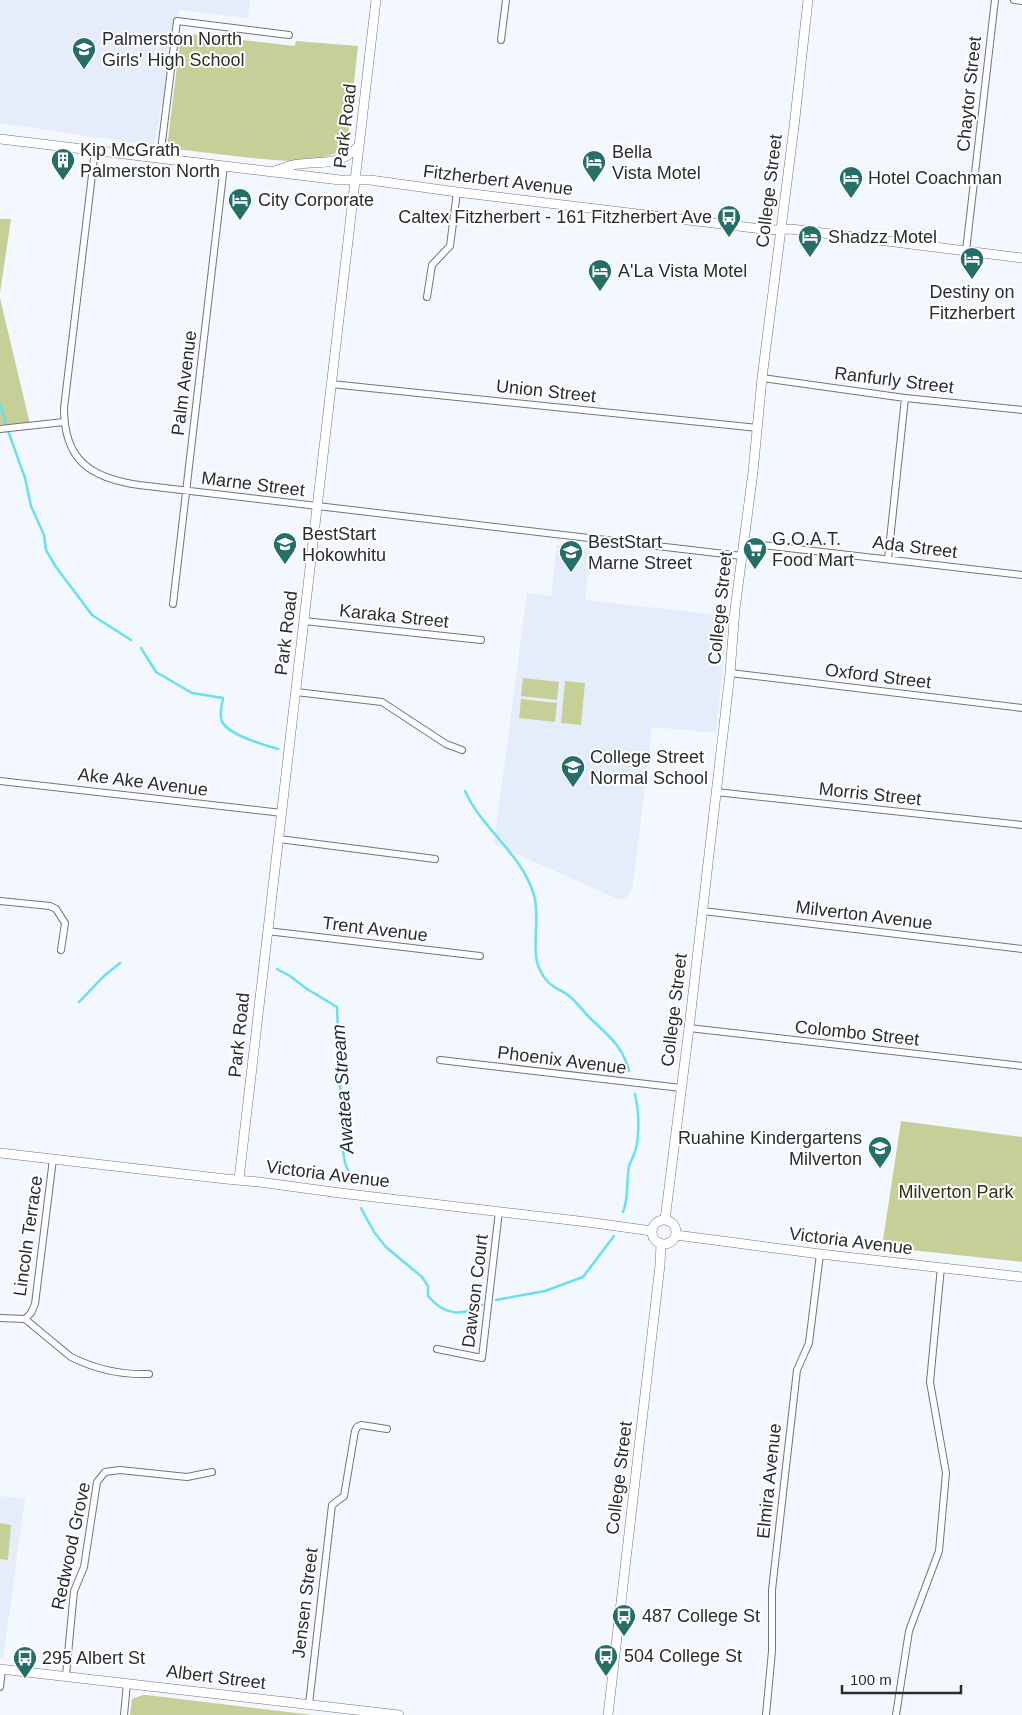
<svg xmlns="http://www.w3.org/2000/svg" width="1022" height="1715" font-family="Helvetica,sans-serif">
  <style>
    .built { fill: #e5edfb }
    .green { fill: #c7cf98 }
    .lines { fill: none; stroke-linecap: round; stroke-linejoin: round }
    .stream { stroke: #67e1ed; stroke-width: 2.5 }
    .street-casing { stroke: #72757b; stroke-width: 8 }
    .secondary-casing { stroke: #72757b; stroke-width: 10 }
    .street { stroke: #fff; stroke-width: 6 }
    .secondary { stroke: #fff; stroke-width: 9 }
    .labels { text-anchor: middle; stroke-width: 4; stroke-linejoin: round; paint-order: stroke }
    .poi-label { font-size: 18px; fill: #2a2c2e; stroke: #fff; text-anchor: start }
    .street-label { font-size: 18px; fill: #2a2c2e; stroke: #fff }
    .park-label { font-size: 18px; fill: #313511; stroke: #fff }
    .water-label { font-size: 19px; font-style: italic; fill: #1a2f31; stroke: #fff }
  </style>
  <rect width="100%" height="100%" fill="#f3f7fe"/>
  <path class="built" d="M0,0H250L248,18L179,10L154,146L0,123Z
    M557,545L591,549L585,600L728,616L716,733L652,727L633,886L626,898L620,900L494,844L527,593L551,596Z
    M0,1496L25,1499L3,1659L0,1658Z"/>
  <path class="green" d="M181,33L295,46L296,41L358,46L347,145C336,158 305,162 289,161C248,159 207,152 167,148Z
    M0,219H11L0,293Z
    M0,298L29,420L31,425L0,429Z
    M523,678L559,682L557,700L521,696Z
    M565,681L585,683L581,725L561,723Z
    M521,699L557,703L555,722L519,718Z
    M901,1121L1022,1137V1262L882,1247Z
    M0,1523L11,1525L8,1560L0,1559Z
    M143,1695H147L313,1715H130L132,1699Z"/>
  <g class="lines">
    <path class="stream" d="M0,403L7,428L25,478L31,506L44,535L46,550L56,567L92,615L131,640
      M141,648L156,672L192,693L223,698C222,704 220,712 221,718C223,734 264,745 278,749
      M465,791C482,829 522,854 534,895C541,917 530,952 540,970C548,986 554,986 568,995C576,1001 582,1010 589,1017C607,1035 622,1044 629,1071
      M277,969L290,976L307,989L337,1007L340,1087L344,1110L342,1130L343,1151L345,1163L352,1180
      M79,1002L104,976L120,963
      M361,1208L374,1232L386,1247L422,1277L428,1286V1296C444,1315 461,1317 482,1305
      M623,1212C629,1197 626,1182 629,1166C631,1161 633,1157 635,1152C640,1135 639,1111 635,1094
      M496,1300L545,1291L583,1277L614,1236"/>
    <g class="street-casing">
      <path id="street" d="M1014,0L1022,1
        M501,40L506,0
        M95,150L64,408C64,461 91,478 139,485L742,556
        M160,158L177,21L289,35
        M966,251L995,0
        M427,297L432,265L450,246L457,192
        M762,378L905,398L1022,410
        M331,384L758,428
        M0,429L64,422
        M744,543L1022,575
        M888,559L905,398
        M173,604L224,166
        M304,621L481,640
        M730,673L1022,708
        M296,692L382,702L446,744L462,750
        M0,781L282,813
        M716,792L1022,825
        M279,839L435,859
        M0,901L50,906L56,909L65,923L61,950
        M703,911L1022,949
        M267,931L480,956
        M689,1028L1022,1066
        M440,1060L681,1088
        M0,1318L25,1319L31,1313L35,1304L53,1159
        M25,1319L71,1357C95,1369 122,1375 149,1374
        M437,1349L482,1358L499,1211
        M66,1675L74,1591L84,1567L97,1482L105,1472L120,1470L187,1477L212,1472
        M0,1687L2,1669
        M309,1704L332,1505L344,1496L355,1431L357,1427L361,1425L387,1429
        M124,1715L127,1683
        M766,1715L772,1651V1590L797,1370L809,1343L820,1254
        M896,1715L909,1631L939,1551L946,1473L930,1382L941,1267"/>
    </g>
    <g class="secondary-casing">
      <path id="secondary" d="M0,139L340,180H370L457,192L770,230L791,229L1022,258
        M277,170C285,168 292,164 300,164C325,161 339,166 359,146
        M0,1153L226,1179L259,1182L340,1193L587,1222L652,1231
        M239,1179L376,0
        M652 1232a12 12 0 1 1 24 0a12 12 0 1 1-24 0Z
        M665,1220L689,1028L730,673L735,609L753,472L762,378L794,127L808,0
        M676,1235L820,1254L1022,1277
        M0,1669L399,1715
        M608,1715L660,1265L661,1244"/>
    </g>
    <use href="#street" class="street"/>
    <use href="#secondary" class="secondary"/>
  </g>
  <defs>
    <g id="school-pin" transform="scale(1.25)"><path d="M0 17L-7.5 6A9.5 9.5 0 1 1 7.5 6Z" fill="#266f68" stroke="#fff"/><path d="M0-5L7-2L0 1L-7-2ZM-4 1L0 2.5L4 1V4Q0 6-4 4Z" fill="#fff"/></g>
    <g id="building-pin" transform="scale(1.25)"><path d="M0 17L-7.5 6A9.5 9.5 0 1 1 7.5 6Z" fill="#266f68" stroke="#fff"/><path d="M-4-6H4V6H1V3H-1V6H-4ZM-2.5-4.3h1.7v1.8h-1.7ZM.8-4.3h1.7v1.8H.8ZM-2.5-1h1.7V.8h-1.7ZM.8-1h1.7V.8H.8Z" fill="#fff"/></g>
    <g id="hotel-pin" transform="scale(1.25)"><path d="M0 17L-7.5 6A9.5 9.5 0 1 1 7.5 6Z" fill="#266f68" stroke="#fff"/><path d="M-6-4.5h1.5V1H6V5H4.5V3h-9V5H-6ZM-4 0a1.8 1.8 0 1 1 3.6 0ZM.5 0V-2.5h3Q6-2.5 6 0Z" fill="#fff"/></g>
    <g id="bus-pin" transform="scale(1.25)"><path d="M0 17L-7.5 6A9.5 9.5 0 1 1 7.5 6Z" fill="#266f68" stroke="#fff"/><path d="M-5-6H5V4H4V6H2V4H-2V6H-4V4H-5ZM-3.5-4V0h7V-4ZM-3.5 1.2v1.5H-2V1.2ZM2 1.2v1.5H3.5V1.2Z" fill="#fff"/></g>
    <g id="supermarket-pin" transform="scale(1.25)"><path d="M0 17L-7.5 6A9.5 9.5 0 1 1 7.5 6Z" fill="#266f68" stroke="#fff"/><path d="M-6-5.5h2.5l.6 2H6L4.5 2H-2.5L-4.4-4H-6ZM-1.5 3.2a1.3 1.3 0 1 0 .1 0ZM3 3.2a1.3 1.3 0 1 0 .1 0Z" fill="#fff"/></g>
  </defs>
  <g fill-rule="evenodd">
    <use href="#school-pin" x="84" y="49"/>
    <use href="#building-pin" x="63" y="160"/>
    <use href="#hotel-pin" x="594" y="162"/>
    <use href="#hotel-pin" x="851" y="178"/>
    <use href="#hotel-pin" x="240" y="200"/>
    <use href="#bus-pin" x="729" y="217"/>
    <use href="#hotel-pin" x="810" y="237"/>
    <use href="#hotel-pin" x="972" y="259"/>
    <use href="#hotel-pin" x="600" y="271"/>
    <use href="#school-pin" x="285" y="544"/>
    <use href="#supermarket-pin" x="755" y="549"/>
    <use href="#school-pin" x="571" y="552"/>
    <use href="#school-pin" x="573" y="767"/>
    <use href="#school-pin" x="880" y="1148"/>
    <use href="#bus-pin" x="624" y="1616"/>
    <use href="#bus-pin" x="606" y="1656"/>
    <use href="#bus-pin" x="25" y="1658"/>
  </g>
  <g class="labels">
    <g class="poi-label">
      <text x="102" y="45">Palmerston North<tspan x="102" dy="21">Girls' High School</tspan></text>
      <text x="80" y="156">Kip McGrath<tspan x="80" dy="21">Palmerston North</tspan></text>
      <text x="612" y="158">Bella<tspan x="612" dy="21">Vista Motel</tspan></text>
      <text x="868" y="184">Hotel Coachman</text>
      <text x="258" y="206">City Corporate</text>
      <text x="712" y="223" text-anchor="end">Caltex Fitzherbert - 161 Fitzherbert Ave</text>
      <text x="828" y="243">Shadzz Motel</text>
      <text x="618" y="277">A'La Vista Motel</text>
      <text x="972" y="298" text-anchor="middle">Destiny on<tspan x="972" dy="21">Fitzherbert</tspan></text>
      <text x="302" y="540">BestStart<tspan x="302" dy="21">Hokowhitu</tspan></text>
      <text x="772" y="545">G.O.A.T.<tspan x="772" dy="21">Food Mart</tspan></text>
      <text x="588" y="548">BestStart<tspan x="588" dy="21">Marne Street</tspan></text>
      <text x="590" y="763">College Street<tspan x="590" dy="21">Normal School</tspan></text>
      <text x="862" y="1144" text-anchor="end">Ruahine Kindergartens<tspan x="862" dy="21">Milverton</tspan></text>
      <text x="642" y="1622">487 College St</text>
      <text x="624" y="1662">504 College St</text>
      <text x="42" y="1664">295 Albert St</text>
    </g>
    <g class="street-label">
      <text transform="translate(969 94) rotate(-84)" y="6">Chaytor Street</text>
      <text transform="translate(345 126) rotate(-83)" y="6">Park Road</text>
      <text transform="translate(498 180) rotate(7)" y="6">Fitzherbert Avenue</text>
      <text transform="translate(769 191) rotate(-83)" y="6">College Street</text>
      <text transform="translate(894 380) rotate(7)" y="6">Ranfurly Street</text>
      <text transform="translate(184 383) rotate(-83)" y="6">Palm Avenue</text>
      <text transform="translate(546 391) rotate(6)" y="6">Union Street</text>
      <text transform="translate(253 484) rotate(7)" y="6">Marne Street</text>
      <text transform="translate(915 547) rotate(7)" y="6">Ada Street</text>
      <text transform="translate(720 608) rotate(-84)" y="6">College Street</text>
      <text transform="translate(394 616) rotate(6)" y="6">Karaka Street</text>
      <text transform="translate(286 633) rotate(-83)" y="6">Park Road</text>
      <text transform="translate(878 676) rotate(7)" y="6">Oxford Street</text>
      <text transform="translate(143 782) rotate(7)" y="6">Ake Ake Avenue</text>
      <text transform="translate(870 794) rotate(6)" y="6">Morris Street</text>
      <text transform="translate(864 915) rotate(7)" y="6">Milverton Avenue</text>
      <text transform="translate(375 929) rotate(7)" y="6">Trent Avenue</text>
      <text transform="translate(674 1010) rotate(-83)" y="6">College Street</text>
      <text transform="translate(857 1033) rotate(6)" y="6">Colombo Street</text>
      <text transform="translate(239 1035) rotate(-84)" y="6">Park Road</text>
      <text transform="translate(562 1060) rotate(7)" y="6">Phoenix Avenue</text>
      <text transform="translate(328 1174) rotate(7)" y="6">Victoria Avenue</text>
      <text transform="translate(28 1236) rotate(-82)" y="6">Lincoln Terrace</text>
      <text transform="translate(851 1241) rotate(7)" y="6">Victoria Avenue</text>
      <text transform="translate(475 1291) rotate(-83)" y="6">Dawson Court</text>
      <text transform="translate(619 1478) rotate(-83)" y="6">College Street</text>
      <text transform="translate(769 1481) rotate(-84)" y="6">Elmira Avenue</text>
      <text transform="translate(71 1546) rotate(-78)" y="6">Redwood Grove</text>
      <text transform="translate(305 1603) rotate(-83)" y="6">Jensen Street</text>
      <text transform="translate(216 1677) rotate(7)" y="6">Albert Street</text>
    </g>
    <g class="park-label">
      <text x="956" y="1198">Milverton Park</text>
    </g>
    <g class="water-label">
      <text transform="translate(342 1089) rotate(-94)" y="7">Awatea Stream</text>
    </g>
  </g>
  <path d="M842 1685v8h119v-8" fill="none" stroke="#2a2c2e" stroke-width="2.5"/>
  <text x="850" y="1685" font-size="15" fill="#2a2c2e" stroke="#ffffff" stroke-width="4" paint-order="stroke">100 m</text>
</svg>
